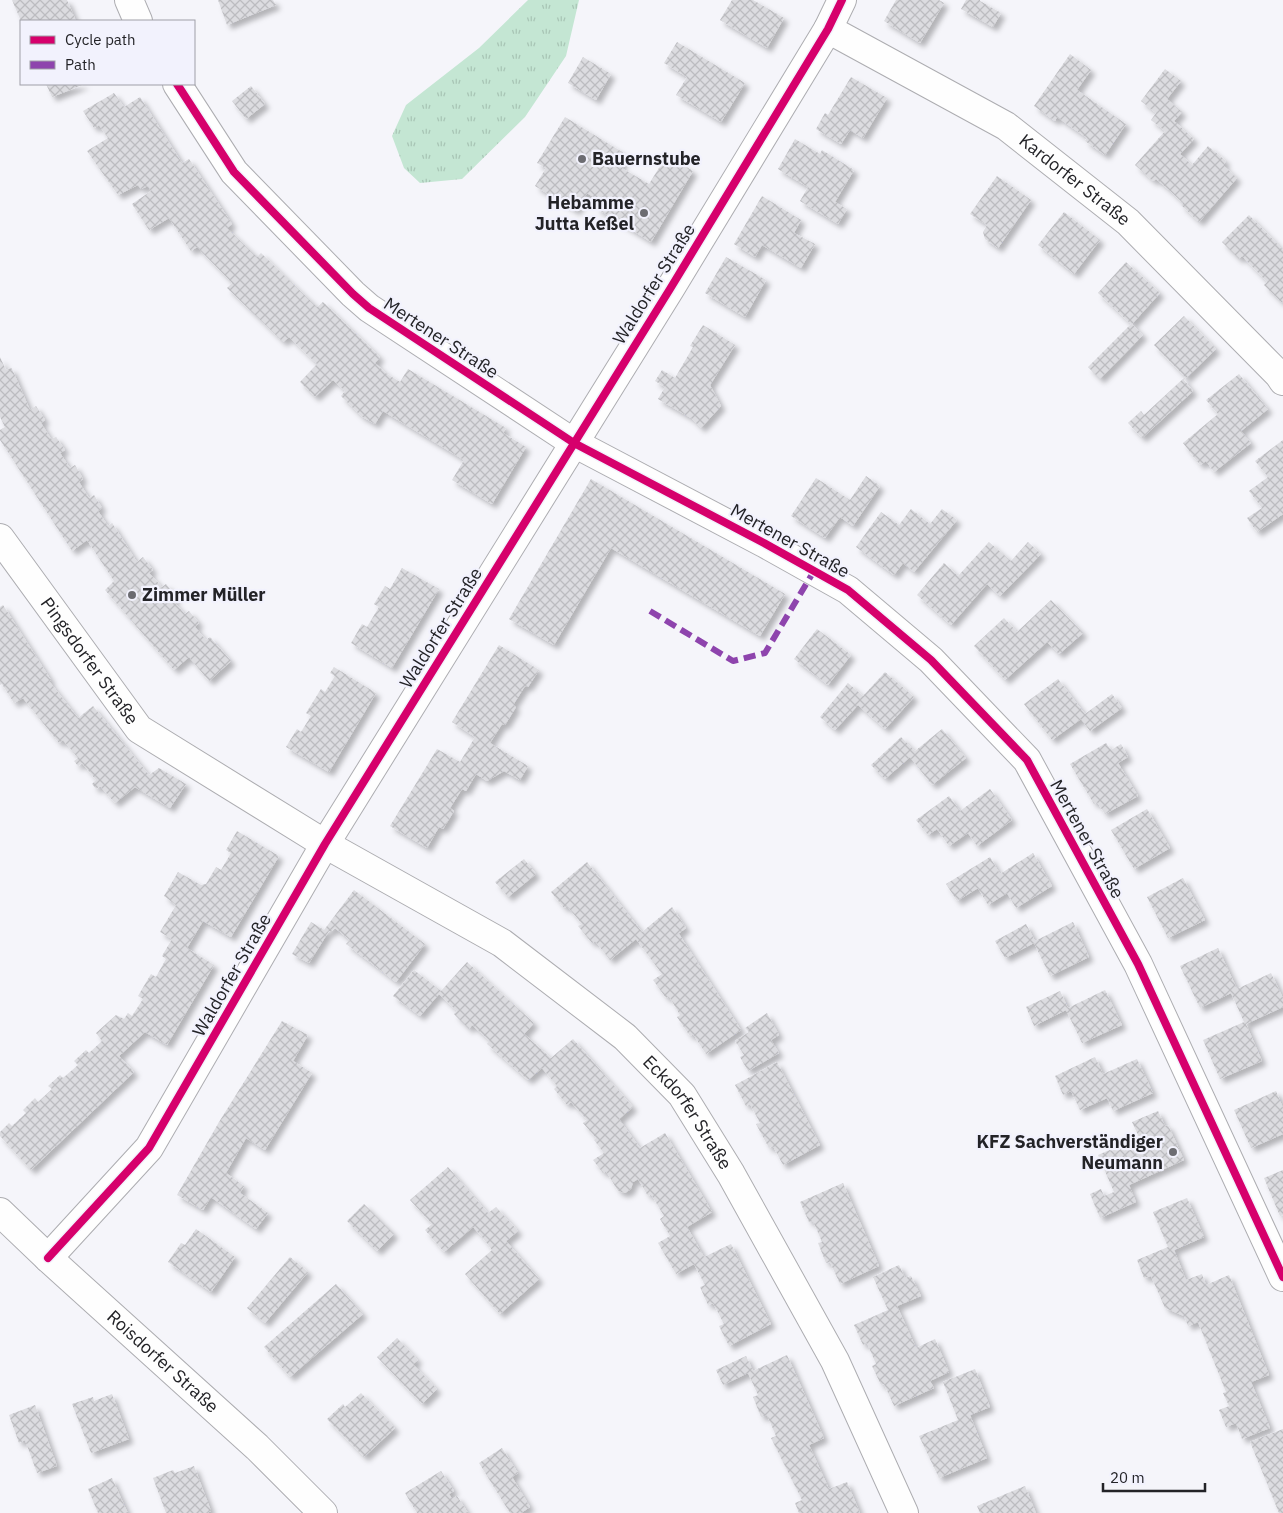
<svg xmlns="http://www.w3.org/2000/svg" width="1283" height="1513" font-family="'IBM Plex Sans',sans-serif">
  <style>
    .park { fill: url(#park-tufts) }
    .building { fill: url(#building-cross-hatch); filter: url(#shadow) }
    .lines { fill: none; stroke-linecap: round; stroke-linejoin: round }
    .minor-casing { stroke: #adadb1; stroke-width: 30 }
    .minor { stroke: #fefefe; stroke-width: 28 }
    .quiet { stroke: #8e44ad; stroke-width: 6; stroke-dasharray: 12 6; stroke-linecap: butt }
    .cycleway-casing { stroke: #f2f2fd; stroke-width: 11 }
    .cycleway { stroke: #d6006c; stroke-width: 8 }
    .poi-dot { fill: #6c6c71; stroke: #f2f2fd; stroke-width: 2 }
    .labels { text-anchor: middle; stroke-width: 4.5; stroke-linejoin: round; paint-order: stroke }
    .poi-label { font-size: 18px; font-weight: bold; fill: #232327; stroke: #f2f2fd; text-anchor: start }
    .street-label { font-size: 18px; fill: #232327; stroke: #f2f2fd }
  </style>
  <defs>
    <pattern id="park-tufts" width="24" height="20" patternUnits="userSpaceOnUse" patternTransform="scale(1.25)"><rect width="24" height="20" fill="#c4e6d3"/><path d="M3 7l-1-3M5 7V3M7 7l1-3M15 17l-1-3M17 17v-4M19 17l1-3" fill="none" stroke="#a8c5b5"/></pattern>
    <pattern id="building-cross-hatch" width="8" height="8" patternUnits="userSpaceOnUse" patternTransform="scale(1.25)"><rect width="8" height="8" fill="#dcdce0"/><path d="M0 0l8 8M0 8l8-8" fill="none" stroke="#bcbcc0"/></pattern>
    <filter id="shadow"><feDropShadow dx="4.5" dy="4.5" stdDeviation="2.5" flood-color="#0004"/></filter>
  </defs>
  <rect width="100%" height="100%" fill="#f5f5fa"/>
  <path class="park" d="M528,0H579L566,56L525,117L462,179L420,183L404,168L392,136L406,105L479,48Z"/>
  <path class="building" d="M12,0H67L76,21H21Z
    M218,0H273L276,5L227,25Z
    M732,0H753L784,18L767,48L720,20Z
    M896,0H939L944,3L920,43L884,21Z
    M966,0H980V1L1001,13L993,27L961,9Z
    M677,42L745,83L721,122L676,95L687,77L664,63Z
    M1070,54L1091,70L1077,90L1126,124L1105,155L1085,141L1087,138L1057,117L1055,121L1034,106Z
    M583,57L611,74L596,100L568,83Z
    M1165,69L1181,81L1167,99L1182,112L1174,121L1194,139L1180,154L1192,165L1208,146L1226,161L1223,165L1237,178L1199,222L1181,205L1183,203L1169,190L1156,179L1153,181L1135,165L1165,131L1151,120L1156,113L1141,101Z
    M851,77L887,98L863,138L850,130L841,144L816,129L825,113L828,115Z
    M46,84H85L52,97Z
    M251,86L265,104L246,119L232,101Z
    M114,93L124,107L140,97L182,163L189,159L232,224L227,228L257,257L261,253L317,307L323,302L380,357L375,363L387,374L400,382L408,369L506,428L503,433L526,447L492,504L452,480L464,460L383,411L375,424L361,416L341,396L345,391L333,380L315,397L300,382L317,364L289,337L283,342L227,288L232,283L197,247L191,251L169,218L149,230L132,204L151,191L148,186L141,189L138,185L118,195L87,151L108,138L99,125L94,128L83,111Z
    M565,117L627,155L620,167L649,184L667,155L693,171L651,242L596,208L600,201L587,193L576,211L535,186L546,168L537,163Z
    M795,139L820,154L822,150L854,170L835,202L847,209L838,224L800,201L808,187L778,169Z
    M997,176L1031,200L998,248L985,239L983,232L987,225L970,214Z
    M762,196L801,220L794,233L815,244L801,268L762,245L755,257L734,244Z
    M1064,212L1100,240L1074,274L1038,245Z
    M1249,215L1283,250V301L1282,303L1264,285L1267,282L1242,256L1239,259L1222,242Z
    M726,257L766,280L745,317L705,293Z
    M1126,262L1160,293L1132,324L1143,335L1100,379L1088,367L1131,324L1098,293Z
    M1184,316L1216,349L1184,380L1193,391L1142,438L1128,423L1141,411L1144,415L1185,377L1154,345Z
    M703,325L735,345L710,385L721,406L701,428L691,418L658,399L665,387L655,381L662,370L675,378L693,347L690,346Z
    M0,357L6,370L11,368L12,369L30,410L36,406L45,420L41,423L51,439L56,437L65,450L60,453L70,468L75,465L83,479L79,482L89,498L94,495L102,508L98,511L108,526L112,523L137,562L143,557L153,570L149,573L162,587L166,584L177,597L172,600L185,614L189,611L199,623L195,627L206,640L210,637L231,661L209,681L189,657L174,670L105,590L114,581L87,540L72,551L0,440V430L5,427L0,417Z
    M1239,374L1268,409L1241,431L1251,443L1214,472L1206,461L1200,465L1183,443L1218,414L1206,400Z
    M1283,440V514L1257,532L1247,518L1262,508L1249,491L1268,477L1255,461Z
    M866,476L880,486L853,526L840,517L825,538L791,516L816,478L850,500Z
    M591,479L785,594L760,636L611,548L554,645L509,619Z
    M911,509L930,524L942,509L957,520L914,572L903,563L894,575L856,547L881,512L899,525Z
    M989,542L1011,561L1028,542L1041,554L1000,596L987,584L951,625L917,595L944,563L958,576Z
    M402,568L439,589L392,668L351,643L362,624L367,627L379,607L374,604L385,586L390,589Z
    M1051,600L1083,633L1059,654L1047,642L1005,680L974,646L1004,618L1017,632Z
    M3,605L51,680L49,681L78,718L93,706L149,775L159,768L186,784L170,808L135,787L115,803L100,786L96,789L92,784L96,780L82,763L78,766L74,761L78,758L63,740L59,743L23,698L14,703L2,684L0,685V607Z
    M817,629L851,655L828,685L794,659Z
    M499,645L539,670L528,687L525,686L513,705L516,707L505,725L502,724L490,743L528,766L520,780L504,771L487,781L476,774L466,791L462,789L450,808L454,811L443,829L439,827L427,848L390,826L437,749L460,762L475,737L452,722Z
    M334,667L376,693L329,772L286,747L297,729L301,732L311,716L306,713L321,689L325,692L335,676L330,673Z
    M885,672L914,697L885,729L858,705L835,730L820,717L848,683L863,696Z
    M1058,679L1085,714L1112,694L1122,708L1090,731L1081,719L1052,740L1024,704Z
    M942,729L966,758L932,785L910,757L885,779L871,765L901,737L915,751Z
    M1106,743L1111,750L1121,744L1128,757L1118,763L1138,796L1105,814L1097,802L1094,804L1070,764Z
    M990,789L1012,820L977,846L968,833L949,846L937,829L928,835L916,820L949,796L960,811Z
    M1147,809L1170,848L1134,869L1111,830Z
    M237,831L279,856L231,937L203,921L187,948L214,965L167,1045L145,1032L119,1056L134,1072L31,1170L0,1136V1132L9,1123L12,1126L26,1113L23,1110L35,1098L38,1102L52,1089L48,1086L60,1075L63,1078L78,1065L74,1061L86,1050L89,1053L102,1041L96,1033L116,1015L124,1019L128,1013L132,1016L143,999L138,996L151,974L156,977L166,959L162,956L172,939L160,932L176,905L164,896L178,872L201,885L206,884L216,867L221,870L231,853L226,850Z
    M1033,853L1052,886L1016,908L1007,893L988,905L978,888L957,901L946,884L990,857L1000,874Z
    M524,859L536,874L508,897L495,882Z
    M587,862L642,932L672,907L686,928L666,943L679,934L741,1030L706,1054L693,1034L690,1036L677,1017L680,1015L669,996L666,998L653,980L662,974L636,939L610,960L595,941L592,943L578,926L582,924L567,906L564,908L551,892Z
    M1183,878L1205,920L1168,938L1147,897Z
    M354,890L425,944L396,982L346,944L350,940L335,928L331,932L329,931L309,963L292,954L311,922L324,930Z
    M1073,922L1089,957L1050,976L1034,943L1005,958L995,941L1026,924L1035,941Z
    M1218,948L1237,989L1271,973L1283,998V1007L1246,1024L1262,1061L1220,1079L1203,1040L1244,1022L1231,993L1200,1008L1180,966Z
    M467,962L534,1023L524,1034L551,1058L573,1039L633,1107L619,1119L640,1148L665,1133L712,1212L687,1227L695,1241L704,1257L731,1244L771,1324L729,1346L719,1326L724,1324L713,1303L708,1305L700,1287L705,1285L694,1264L676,1274L658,1243L670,1236L660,1219L664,1216L651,1194L648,1196L638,1179L633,1182L631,1189L625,1193L618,1191L606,1171L603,1173L593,1160L604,1153L594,1140L596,1138L583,1123L587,1120L571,1102L567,1105L554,1089L557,1086L542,1068L528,1080L487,1044L490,1041L472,1025L469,1029L454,1014L457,1011L439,994L420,1016L393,996L414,970L441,991Z
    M1105,990L1122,1025L1082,1043L1066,1010L1034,1026L1026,1007L1060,991L1068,1008Z
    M767,1013L779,1035L771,1040L779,1053L748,1071L740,1057L744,1055L735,1041L749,1032L745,1028Z
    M282,1021L308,1035L293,1061L312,1073L265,1150L246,1138L226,1173L244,1186L240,1193L268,1213L256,1229L211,1197L203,1210L177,1195L219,1122Z
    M1095,1057L1103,1074L1137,1059L1153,1093L1113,1111L1107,1098L1080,1110L1071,1091L1063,1095L1055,1076Z
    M777,1062L820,1145L783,1165L773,1146L769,1148L756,1124L760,1123L750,1104L746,1106L735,1085Z
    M1276,1091L1283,1108V1134L1251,1148L1234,1110Z
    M1158,1111L1165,1126L1168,1125L1184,1160L1129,1185L1136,1202L1100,1218L1090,1194L1101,1189L1104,1196L1114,1192L1098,1155L1139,1137L1132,1122Z
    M448,1167L488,1213L496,1207L518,1231L506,1241L539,1279L500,1314L465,1274L492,1250L483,1238L473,1227L444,1252L425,1230L432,1224L410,1200Z
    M1283,1170V1215L1280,1216L1264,1178Z
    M843,1183L879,1266L840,1284L830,1262L826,1263L818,1243L822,1242L813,1221L809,1222L800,1202Z
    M1187,1198L1204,1237L1174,1250L1186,1280L1202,1274L1206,1285L1229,1275L1269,1375L1251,1382L1270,1428L1242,1439L1236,1423L1226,1427L1219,1410L1229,1406L1223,1393L1226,1392L1198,1322L1188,1326L1184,1316L1165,1308L1151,1276L1144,1278L1137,1260L1168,1247L1153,1212Z
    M364,1204L394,1234L377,1251L347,1221Z
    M196,1229L235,1257L211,1292L168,1262L181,1243L185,1245Z
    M290,1257L308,1272L265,1323L247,1308Z
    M899,1265L905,1278L911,1276L921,1296L897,1306L916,1348L935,1339L949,1372L930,1381L934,1388L894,1406L884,1384L881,1385L872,1366L876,1364L867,1343L863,1345L854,1325L888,1310L873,1277Z
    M336,1284L363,1314L290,1377L264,1347Z
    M397,1338L418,1360L413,1364L437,1389L422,1404L377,1357Z
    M787,1355L824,1438L809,1445L829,1489L847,1482L860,1513H799L795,1503L802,1500L771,1438L776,1436L767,1415L761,1417L753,1397L758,1395L748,1373L723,1385L716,1370L746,1356L753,1371Z
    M975,1369L990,1407L970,1415L987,1458L939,1478L919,1436L958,1420L943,1382Z
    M361,1393L395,1428L364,1457L327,1419L343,1404L345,1407Z
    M112,1394L129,1439L91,1453L72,1404L93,1397L94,1401Z
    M35,1405L57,1466L37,1473L25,1440L19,1443L9,1415Z
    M1283,1429V1513H1279L1250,1442Z
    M502,1448L518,1473L512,1477L530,1507L521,1513H510L479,1463Z
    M194,1466L211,1511L207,1513H166L153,1478L173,1470L175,1473Z
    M441,1471L454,1491L449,1494L452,1499L457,1496L468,1513H417L405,1493Z
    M112,1478L125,1507L128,1513H98L88,1489Z
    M1025,1486L1036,1513H980L977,1506Z"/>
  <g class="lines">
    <g class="minor-casing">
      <g id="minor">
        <path d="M129,0L138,21"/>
        <path id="s1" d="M828,29L1006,126L1128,222L1279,375L1283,381"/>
        <path d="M177,84L234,172L353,294L369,308L574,443L764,543L848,590L931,660L1027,760L1138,964L1283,1277"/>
        <path id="s2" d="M0,538L139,729L325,844L502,943L625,1037L682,1095L731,1174L835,1361L904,1513"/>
        <path id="s3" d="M0,1212L48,1258L257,1447L323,1513"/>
        <path d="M48,1258L149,1148L325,844L670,289L828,29L842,0"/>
      </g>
    </g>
    <use href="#minor" class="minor"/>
    <path class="quiet" d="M650,611L733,661L765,653L814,571"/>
    <g class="cycleway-casing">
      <path id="cycleway" d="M177,84L234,172L353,294L369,308L574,443L764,543L848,590L931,660L1027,760L1138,964L1283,1277
        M48,1258L149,1148L325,844L670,289L828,29L842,0"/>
    </g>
    <use href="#cycleway" class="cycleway"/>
  </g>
  <g class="poi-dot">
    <circle cx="582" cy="159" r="5"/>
    <circle cx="644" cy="213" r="5"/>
    <circle cx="132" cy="595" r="5"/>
    <circle cx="1173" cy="1152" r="5"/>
  </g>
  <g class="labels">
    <g class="poi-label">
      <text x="592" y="165">Bauernstube</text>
      <text x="634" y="209" text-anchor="end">Hebamme<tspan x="634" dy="21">Jutta Keßel</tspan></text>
      <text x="142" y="601">Zimmer Müller</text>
      <text x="1163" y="1148" text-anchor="end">KFZ Sachverständiger<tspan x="1163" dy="21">Neumann</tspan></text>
    </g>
    <g class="street-label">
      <text dy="6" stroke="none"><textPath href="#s1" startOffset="290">Kardorfer Straße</textPath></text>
      <text transform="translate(654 284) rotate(-58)" y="6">Waldorfer Straße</text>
      <text transform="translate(441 338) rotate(33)" y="6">Mertener Straße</text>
      <text transform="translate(790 541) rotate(29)" y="6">Mertener Straße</text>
      <text transform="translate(441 628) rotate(-58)" y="6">Waldorfer Straße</text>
      <text dy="6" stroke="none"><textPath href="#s2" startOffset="152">Pingsdorfer Straße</textPath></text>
      <text transform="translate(1087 839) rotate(61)" y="6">Mertener Straße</text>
      <text transform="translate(232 975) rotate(-60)" y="6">Waldorfer Straße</text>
      <text dy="6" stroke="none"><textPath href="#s2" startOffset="911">Eckdorfer Straße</textPath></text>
      <text dy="6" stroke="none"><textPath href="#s3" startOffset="221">Roisdorfer Straße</textPath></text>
    </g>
  </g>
  <rect x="20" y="20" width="175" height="65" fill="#f2f2fd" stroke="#9f9fa7"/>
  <rect x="30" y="36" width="25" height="8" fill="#d6006c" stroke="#9f9fa7"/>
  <text x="65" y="45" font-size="15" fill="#232327">Cycle path</text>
  <rect x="30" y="61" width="25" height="8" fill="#8e44ad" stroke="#9f9fa7"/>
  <text x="65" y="70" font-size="15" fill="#232327">Path</text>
  <path d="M1103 1483v8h102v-8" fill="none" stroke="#232327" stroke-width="2.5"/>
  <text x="1110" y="1483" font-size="15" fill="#232327" stroke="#f2f2fd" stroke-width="4" paint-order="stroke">20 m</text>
</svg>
